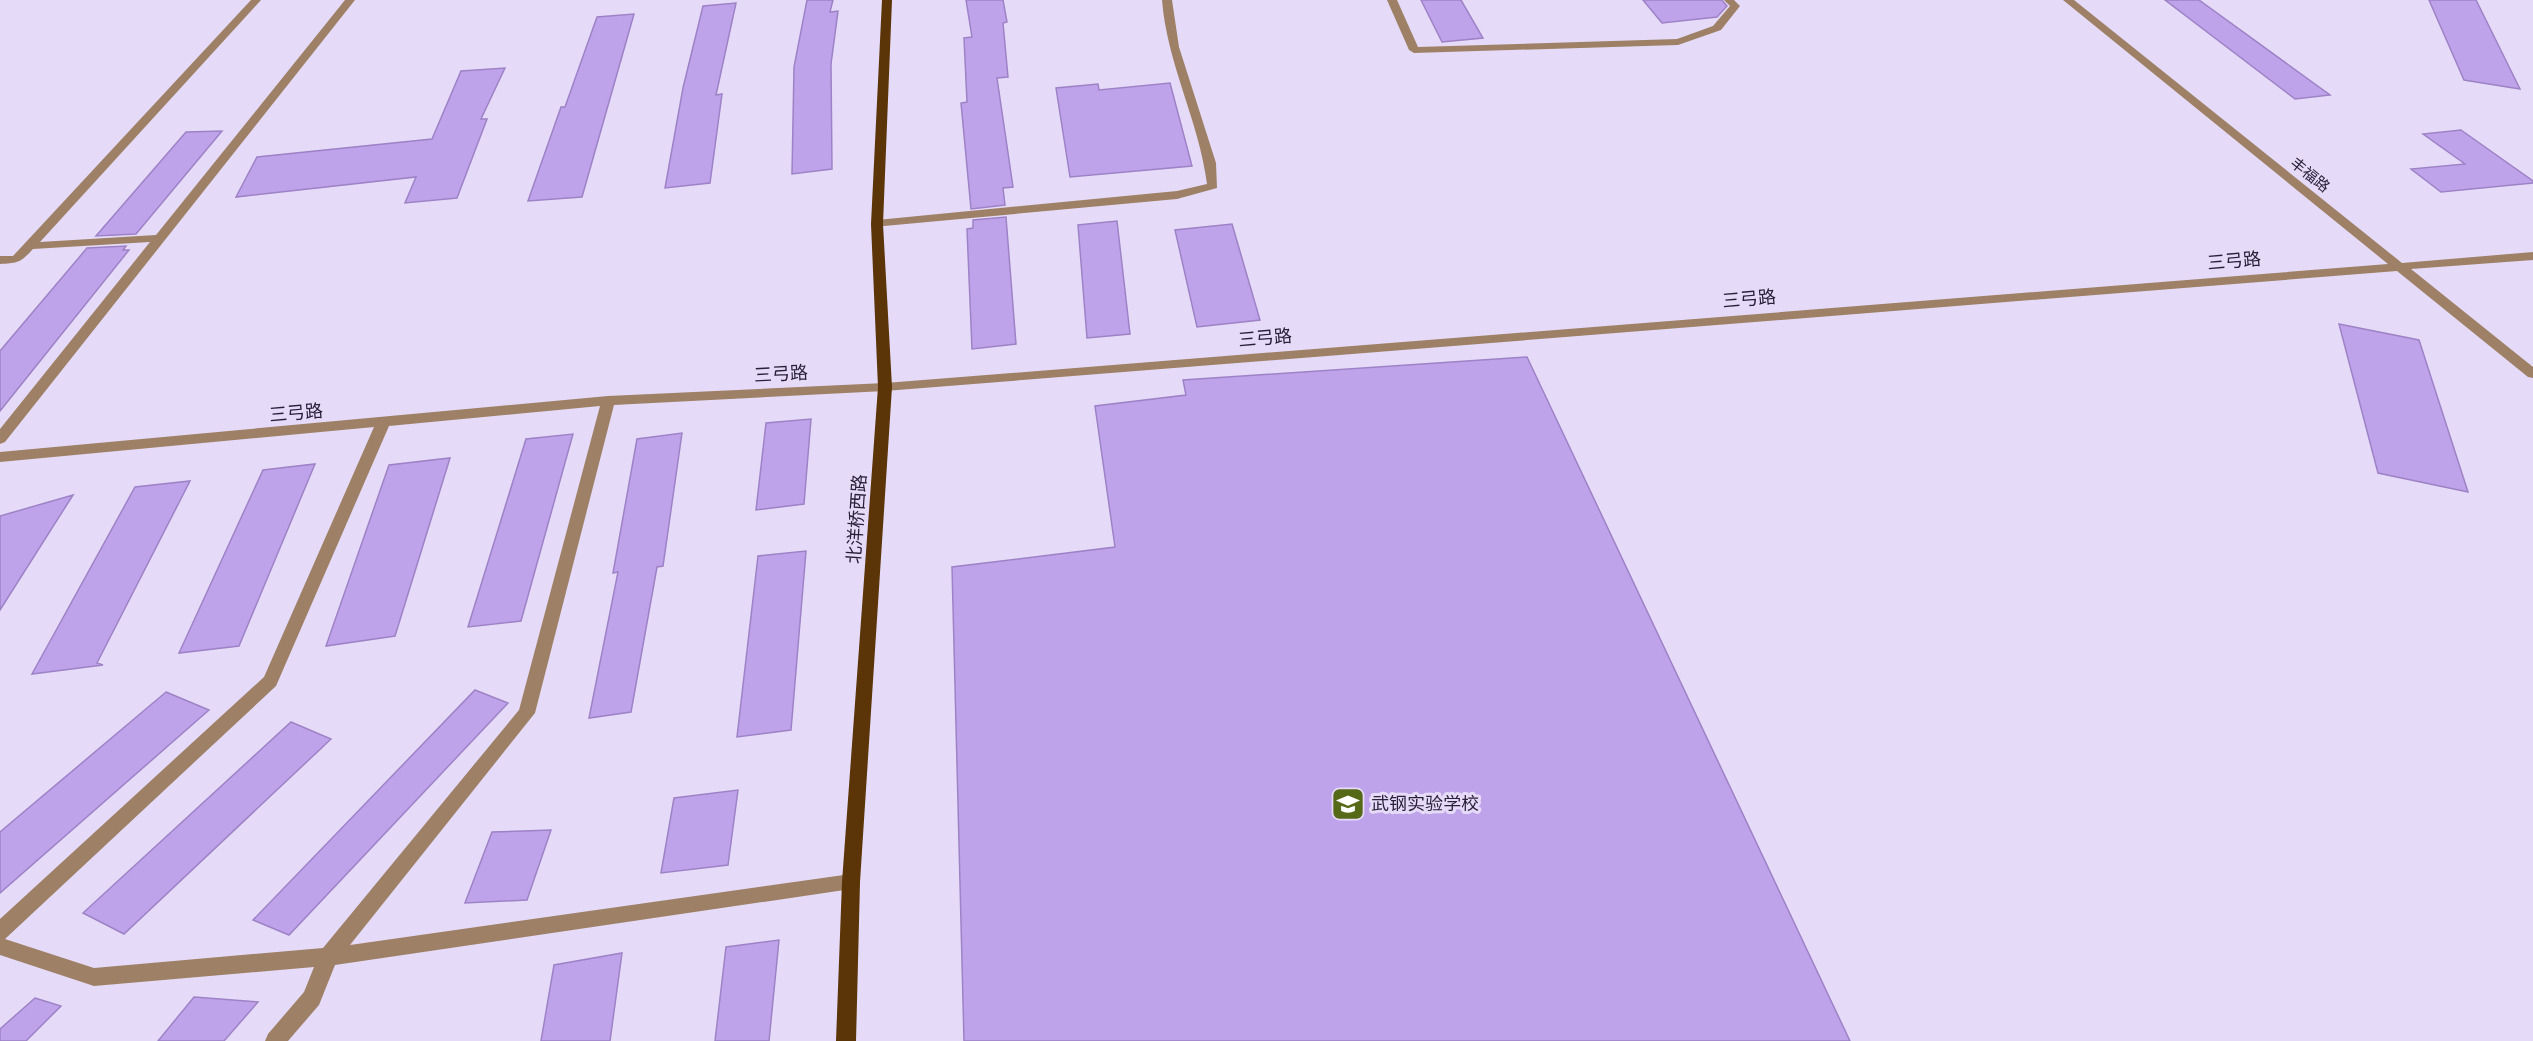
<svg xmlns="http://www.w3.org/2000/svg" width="2533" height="1041" font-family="Roboto,'Noto Sans SC',sans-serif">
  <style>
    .building { fill: #bfa3ea; stroke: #9e82c6; stroke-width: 1.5 }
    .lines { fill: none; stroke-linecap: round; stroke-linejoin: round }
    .minor { fill: #9e8066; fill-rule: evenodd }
    .major { fill: #5b3408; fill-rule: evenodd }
    .labels { text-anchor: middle; stroke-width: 6; stroke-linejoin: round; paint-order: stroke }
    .far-street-label { font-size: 15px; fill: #2b203b; stroke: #e5dbf8 }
    .street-label { font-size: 18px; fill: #2b203b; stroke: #e5dbf8 }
    .poi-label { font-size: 18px; fill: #2b203b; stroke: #e5dbf8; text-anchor: start }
  </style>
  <rect width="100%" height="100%" fill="#e5dbf8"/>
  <path class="building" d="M807,0H833L830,12L838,11L831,64L832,169L792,174L794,67Z
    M966,0H1003L1007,22L1003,23L1008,77L997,78L1013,187L1003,188L1005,205L971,209L961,103L967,102L964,38L972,37Z
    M1421,0H1461L1483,38L1442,42Z
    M1643,0H1722L1727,6L1717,17L1662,23Z
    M2165,0H2199L2330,95L2295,99Z
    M2429,0H2476L2520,89L2464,80Z
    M736,3L716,95L722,94L710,183L665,188L683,88L703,6Z
    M634,14L582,197L528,201L561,107H565L597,17Z
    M505,68L481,119H487L457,198L405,203L416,177L236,197L257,157L432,139L461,71Z
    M1170,83L1192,166L1070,177L1056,88L1098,84L1099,90Z
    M2461,130L2533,181V183L2441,192L2411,169L2465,164L2423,134Z
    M222,131L136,234L96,236L186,132Z
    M1006,217L1016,344L972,349L967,229L973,228V220Z
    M1117,221L1130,334L1087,338L1078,225Z
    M1232,224L1260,320L1197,327L1175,230Z
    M126,246L123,250H129L0,411V351L87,248Z
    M2339,324L2419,340L2468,492L2378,473Z
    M1527,357L1850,1041H964L952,567L1115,547L1095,406L1186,395L1183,380Z
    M811,419L804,504L756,510L766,423Z
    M682,433L663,566L657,567L631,712L589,718L618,572L613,573L637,439Z
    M573,434L521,621L468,627L526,439Z
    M450,458L395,636L326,646L389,465Z
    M315,464L239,646L179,653L263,470Z
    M190,481L97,663L103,665L32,674L135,487Z
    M73,495L0,610V516Z
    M806,551L791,730L737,737L758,556Z
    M475,690L508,703L289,935L253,920Z
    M166,692L209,710L0,893V832Z
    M291,722L331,739L124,934L83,913Z
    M738,790L728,865L661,873L674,798Z
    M551,830L527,900L465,903L492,832Z
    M779,940L769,1041H715L726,947Z
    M622,953L610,1041H541L554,965Z
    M194,997L258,1002L224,1041H158Z
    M35,998L61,1006L26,1041H0V1029Z"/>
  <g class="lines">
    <path class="minor" d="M251,0H261L40,242L156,235L345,0H355L5,442L0,444V429L150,242L33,249C20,263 18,263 0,264V256H13Z
      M1162,0H1172L1179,47L1216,163L1217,188L1177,199L873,227L871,224L877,220L1177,191L1207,184C1199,121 1167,64 1162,0Z
      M1387,0H1397L1418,47L1677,39L1713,26L1730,6L1724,0H1734L1740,6L1721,30L1678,45L1414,53L1409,50Z
      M2063,0H2074L2402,263L2533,252V260L2411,269L2533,367V378L2528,377L2397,271L885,391L614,405L535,713L350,945L851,874L858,876L860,882L858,888L335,965L319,1005L288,1041H265L268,1034L304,992L314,967L94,986L0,955V919L264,677L374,427L0,462V452L608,396L885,383L2388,264ZM600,406L519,710L323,948L94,968L5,939L276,686L389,426Z"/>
    <path class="major" d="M882,0H892L883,224L892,387L860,882L856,1041H836L842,882L878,387L871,224Z"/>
  </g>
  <defs>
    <g id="school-square" transform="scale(1.725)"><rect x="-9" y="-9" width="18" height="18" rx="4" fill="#566916" stroke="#e5dbf8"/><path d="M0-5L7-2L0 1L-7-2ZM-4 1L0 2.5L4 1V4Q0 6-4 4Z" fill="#fff"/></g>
  </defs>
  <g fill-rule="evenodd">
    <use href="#school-square" x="1348" y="804"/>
  </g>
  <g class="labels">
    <g class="far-street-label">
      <text transform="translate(2310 175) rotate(39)" y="5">丰福路</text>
    </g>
    <g class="street-label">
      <text transform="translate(2234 261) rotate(-5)" y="6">三弓路</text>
      <text transform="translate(1749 299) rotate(-5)" y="6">三弓路</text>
      <text transform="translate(1265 338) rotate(-5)" y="6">三弓路</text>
      <text transform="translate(781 374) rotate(-3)" y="6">三弓路</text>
      <text transform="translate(296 413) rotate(-5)" y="6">三弓路</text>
      <text transform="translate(857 519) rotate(-86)" y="6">北洋桥西路</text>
    </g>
    <g class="poi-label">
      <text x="1371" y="810">武钢实验学校</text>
    </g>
  </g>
</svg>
